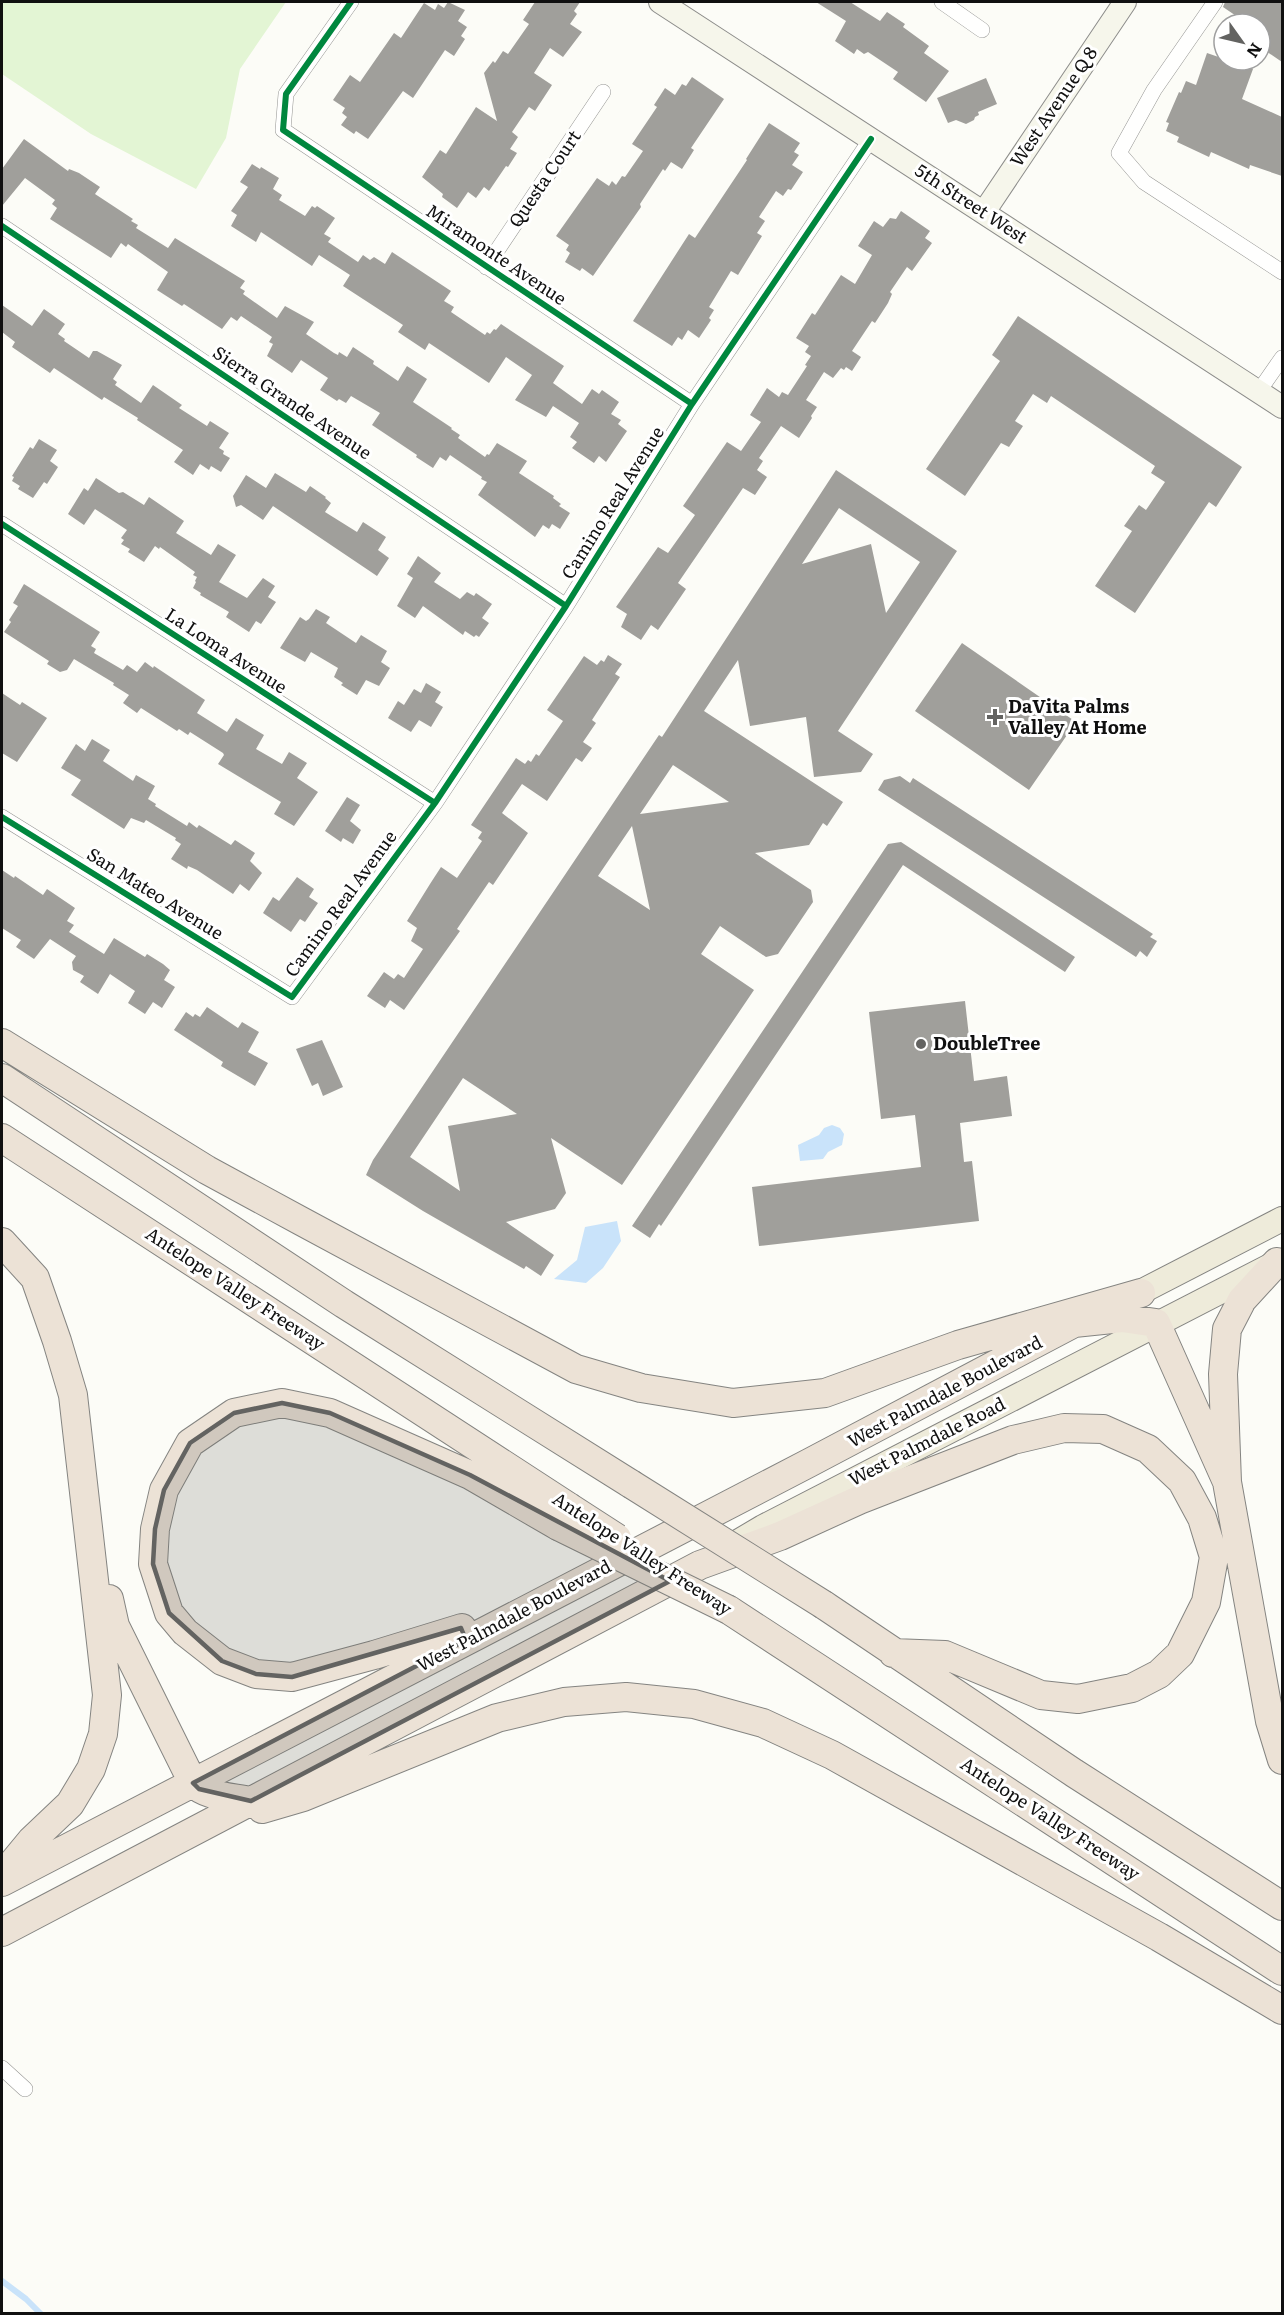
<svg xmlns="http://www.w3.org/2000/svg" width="1284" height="2315" font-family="Literata,serif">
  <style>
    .green { fill: #e3f5d4 }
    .water { fill: #c9e3fa }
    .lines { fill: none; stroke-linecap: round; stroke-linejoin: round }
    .stream { stroke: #c9e3fa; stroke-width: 6 }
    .building { fill: #a09f9b; fill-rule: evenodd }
    .street-casing { stroke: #969694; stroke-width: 16 }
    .secondary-casing { stroke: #8d8d8b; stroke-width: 24 }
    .primary-casing { stroke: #848481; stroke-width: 26 }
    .highway-casing { stroke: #848481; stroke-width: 30 }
    .street { stroke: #fffffe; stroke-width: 15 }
    .secondary { stroke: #f6f6eb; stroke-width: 22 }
    .primary { stroke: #eeebda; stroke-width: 24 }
    .highway { stroke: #ece2d6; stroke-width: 28 }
    .highway-bridge-casing { stroke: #848481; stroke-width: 30; stroke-linecap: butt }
    .highway-bridge { stroke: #ece2d6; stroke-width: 28 }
    .cycleway-casing { stroke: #fff; stroke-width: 10 }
    .cycleway { stroke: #00873e; stroke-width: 6 }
    .marked { fill: #636361; fill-opacity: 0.2; stroke: #636361; stroke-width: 4.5; stroke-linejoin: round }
    .poi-dot { fill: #636361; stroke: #fff; stroke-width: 2 }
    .labels { text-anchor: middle; stroke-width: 6; stroke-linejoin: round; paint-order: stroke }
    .street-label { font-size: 18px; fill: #101010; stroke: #fff }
    .poi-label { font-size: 18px; font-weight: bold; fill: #101010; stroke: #fff; text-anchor: start }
  </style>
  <rect width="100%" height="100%" fill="#fcfcf7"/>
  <path class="green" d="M2,2H286L240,69L226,138L196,189L91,134L2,74Z"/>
  <path class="water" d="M832,1125L840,1128L844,1134L842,1145L828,1152L823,1159L800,1161L798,1145L819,1135L824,1128Z
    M617,1221L621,1241L603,1268L586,1283L554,1279L577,1260L585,1227Z"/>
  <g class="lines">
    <path class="stream" d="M2,2281L26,2299L41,2314"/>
  </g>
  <path class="building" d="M448,2L465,10L458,21L467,27L461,36L465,39L454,56L445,50L413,98L403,91L368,139L356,131L354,134L341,125L347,117L342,113L345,108L333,100L350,75L360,82L394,33L401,38L424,3L435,10L438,4L444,8Z
    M535,2H580L574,11L577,14L570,24L582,32L563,57L550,48L534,73L552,85L535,111L529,107L512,132L518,137L510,149L517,153L508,167L506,166L489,191L484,187L476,198L468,192L457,208L442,197L443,194L422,177L440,150L446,154L476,107L497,121L484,73L493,61L495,63L503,51L508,54L529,24L523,20Z
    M816,2H850L880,21L887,12L905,24L903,27L929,46L924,53L949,71L926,102L893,79L898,72L868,52L864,54L857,49L854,54L835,41L846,21Z
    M1225,2H1282V62L1260,47V24H1248L1223,7Z
    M1207,53L1253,69L1242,99L1282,117V176L1250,165L1249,169L1211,152L1209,157L1177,142L1179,137L1166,131L1169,123L1166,122L1179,92L1181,93L1186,81L1196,85Z
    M692,77L724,99L691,148L694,150L682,169L671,162L665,171L663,169L640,204L641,207L593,276L582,268L580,271L565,262L570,253L566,250L569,245L556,236L597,178L609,186L612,181L616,185L622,176L625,177L643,151L632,144L657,107L654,105L665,88L675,95L682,84L686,86Z
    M986,78L997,104L978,112L979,115L975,117L974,120L966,124L956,120L948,123L937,98Z
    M769,123L800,143L794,152L799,155L792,165L803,172L791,190L788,189L783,196L776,191L759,217L765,221L757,233L762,236L738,275L731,271L709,307L714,310L709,318L711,320L699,338L688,330L682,340L678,337L672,346L633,321L689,234L695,238L747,160L746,159Z
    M24,139L68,171L69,169L79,173L100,187L95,194L133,219L131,221L138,225L136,228L168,248L175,238L245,281L240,288L245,291L243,294L277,318L285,306L314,322L306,334L334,353L338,355L339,352L347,357L353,347L374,361L373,364L398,381L407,366L427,379L413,402L452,428L451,429L460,435L458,438L485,457L487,454L489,455L497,443L527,461L519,473L554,496L553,498L561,504L559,506L570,513L560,529L552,524L549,529L543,525L535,537L478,495L487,482L481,479L482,477L450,455L446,461L440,457L433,468L416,457L417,455L372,425L380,413L351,396L346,403L339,399L337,401L320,390L328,378L301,360L292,373L267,356L273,344L269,342L272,337L241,316L237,321L231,317L222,329L184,304L182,306L157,290L168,272L128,244L126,247L121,243L111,258L50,219L57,208L52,204L55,200L25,178L2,206V169Z
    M252,164L260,169L261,167L279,178L273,189L282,195L279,200L305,216L312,206L315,208L317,206L335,218L324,234L331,238L328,242L358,262L363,255L370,260L374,257L385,264L392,252L451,291L444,301L454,307L451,312L485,335L487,332L490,334L494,329L496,330L501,324L564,366L553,383L582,404L592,389L599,394L602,390L619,402L611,414L621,420L618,424L627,431L606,462L599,456L594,463L572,448L577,442L570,437L579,423L553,406L546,417L515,400L532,375L506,357L489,383L429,343L425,350L398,332L403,325L343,286L350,275L319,255L312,266L261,232L256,242L231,226L237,215L231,211L248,187L240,182Z
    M901,211L930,231L925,238L932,243L912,271L907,267L890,292L892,294L888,303L875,323L872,321L852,351L861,357L852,371L846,367L844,370L841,368L833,378L824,372L806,400L817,407L811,416L812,418L799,438L781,426L759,458L763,461L757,470L767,477L755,495L743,488L678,583L686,589L658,630L651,625L641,640L621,627L627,614L616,607L658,547L668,553L695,515L683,506L727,442L741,451L761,422L750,415L767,388L779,397L782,392L788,395L807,366L805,365L811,356L805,352L809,346L796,338L812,313L815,315L841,275L855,284L872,255L858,246L874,221L883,227L890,218L896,219Z
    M2,305L32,326L44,309L65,324L58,334L65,339L64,341L89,358L93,351H97L122,365L113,379L117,382L115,385L141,403L153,385L182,405L179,408L207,426L210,421L229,433L219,448L224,451L223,454L230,458L221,472L211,466L209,470L200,464L193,475L174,462L183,450L137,420L138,418L104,397L102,400L54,368L50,373L12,347L15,342L2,332Z
    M1018,316L1242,467L1216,507L1209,502L1135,613L1095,586L1132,531L1124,526L1139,505L1146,510L1165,482L1151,473L1155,466L1051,396L1047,403L1033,394L1015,421L1023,426L1009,447L1001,443L965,496L926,469L1000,361L992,355Z
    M39,439L57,450L50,461L58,467L47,484L44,482L33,498L18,489L20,486L12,481L14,477L12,476L30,447L33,449Z
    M836,470L957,551L838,731L873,754L861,772L814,777L806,717L750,726L738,660L704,711L843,802L827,826L823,823L809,845L755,853L811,890L813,902L778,954L766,957L720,926L701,954L754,990L622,1185L551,1138L566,1193L555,1209L506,1222L554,1255L541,1276L526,1266L524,1269L423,1211L366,1175L373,1160L659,735L662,737ZM839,508L920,562L886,613L871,544L802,564ZM673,765L729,802L640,814ZM632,826L650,910L598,876ZM463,1078L517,1114L448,1126L460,1191L410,1157Z
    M275,473L306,492L310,486L326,497L325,498L331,503L325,512L357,532L363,522L386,537L378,550L389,558L377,576L273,506L263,520L241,505L236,507L233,496L246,475L266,488Z
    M96,478L119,493L123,492L144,505L149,497L184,521L176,533L211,555L218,544L236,555L219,582L247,598L263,578L275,586L268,597L276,602L261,624L256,621L249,632L226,617L229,612L200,595L201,593L193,588L196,582L195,581L197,577L193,575L195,572L160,547L159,549L155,546L144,562L128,552L130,549L121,544L124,540L121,538L127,530L95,509L84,525L68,514L84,488L88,491Z
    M418,556L441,573L434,582L460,599L467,592L474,596L476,593L492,604L482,618L489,623L479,637L476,635L474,637L465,631L463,635L423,606L415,618L397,606L413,578L407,574Z
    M24,584L100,632L91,646L96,649L94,653L123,670L127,665L137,672L145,662L153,668L154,666L205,700L197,713L227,732L236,718L264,735L256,749L282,764L289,752L307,763L297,778L318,792L294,826L274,814L281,802L218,764L224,755L223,753L190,732L188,735L179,729L177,731L141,708L137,713L123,703L129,695L113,685L114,683L74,659L67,670L60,672L47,664L49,661L4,632L11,622L9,620L18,606L13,603Z
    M316,609L330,617L326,623L356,643L361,635L387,651L381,662L390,668L379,686L366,680L357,695L341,685L343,683L334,677L338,668L311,652L305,662L280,648L300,617L306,621L309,619Z
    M962,643L1076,722L1029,790L915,711Z
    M608,655L622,664L615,674L620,677L592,720L596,723L583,742L592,748L582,762L576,758L547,801L522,784L502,813L528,833L493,885L489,882L457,929L460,931L404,1010L390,1000L385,1008L367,996L384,972L394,979L398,974L404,978L423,949L411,941L417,928L407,921L430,884L441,867L457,878L482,841L478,838L482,832L471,825L516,758L525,764L528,760L531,762L536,754L539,756L563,721L547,710L584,656L597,665L601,660L604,662Z
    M426,683L441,692L435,702L443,707L431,727L419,720L411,732L388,718L398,701L404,705L414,689L421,693Z
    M2,693L20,705L22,702L47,718L17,762L2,753Z
    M92,739L110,750L103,761L133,781L136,775L155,786L148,799L156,804L155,806L187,826L189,822L197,828L199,825L231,845L235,840L255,853L250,861L262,873L249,891L240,884L233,894L197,870L188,866L187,869L171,859L181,844L175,840L176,838L146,820L144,823L131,818L124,829L71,795L81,780L61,768L76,744L85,751Z
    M900,776L910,783L913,778L1153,934L1150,937L1157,941L1147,957L1140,951L1136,957L878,790L884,780Z
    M347,797L360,805L350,821L361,830L353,844L343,838L341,842L325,831Z
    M901,842L1075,957L1065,972L903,865L661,1226L659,1224L650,1238L632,1226L888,844Z
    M2,870L14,878L15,876L43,895L47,889L75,908L67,921L74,925L69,932L104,954L114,938L145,957L147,954L163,964L170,970L164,980L175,987L162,1008L153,1002L145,1014L128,1003L135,991L110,974L98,994L80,982L84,976L73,970L72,962L76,956L50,939L34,959L16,947L21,940L2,928Z
    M297,877L314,889L309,897L318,903L305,922L300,919L291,932L263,913L273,897L279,901Z
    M965,1001L974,1081L1007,1076L1012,1116L960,1123L964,1162L972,1161L979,1221L759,1246L752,1187L921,1167L915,1115L881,1119L869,1012Z
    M207,1007L238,1028L242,1022L259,1032L248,1052L268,1063L255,1086L221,1066L223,1062L174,1030L186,1012L193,1017L195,1014L200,1017Z
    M322,1040L343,1087L323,1096L318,1083L312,1086L296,1049Z"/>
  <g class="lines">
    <g class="street-casing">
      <path id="street" d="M351,2L286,94L283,130L692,404
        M942,2L982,30
        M1215,2L1154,90L1119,153L1144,182L1282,272
        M2,226L566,606
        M486,267L603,92
        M1259,391L1282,358
        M2,524L435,803
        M2,817L292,997L435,803L566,606L692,404L871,139
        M2,2068L25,2089"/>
    </g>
    <g class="secondary-casing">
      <path id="secondary" d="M660,2L1282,407
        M984,212L1125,2"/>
    </g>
    <g class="primary-casing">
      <path id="primary" d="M1125,1300L1282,1219
        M736,1543L763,1527L1270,1266"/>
    </g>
    <g class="highway-casing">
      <path id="highway" d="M2,1043L207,1170L301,1221L576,1369L641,1388L733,1403L825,1393L958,1345L1141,1293
        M2,1078L344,1304L631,1484
        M2,1138L569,1507
        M2,1242L35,1278L57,1341L73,1395L107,1695L103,1734L91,1769L70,1804L31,1841L2,1876
        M1277,1262L1242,1300L1227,1329L1223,1374L1227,1482L1270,1721L1282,1760
        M109,1599L115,1626L193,1783C206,1797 233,1797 251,1801
        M824,1605L1074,1773L1282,1906
        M729,1610L1282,1971
        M462,1628L374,1655L292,1677L256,1674L222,1661L185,1632L169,1613L153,1564L155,1529L164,1490L190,1443L234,1413L282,1403L330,1413L470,1475L558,1526
        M262,1809L303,1797L497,1718L564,1702L626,1697L694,1704L763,1723L832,1755L1159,1937L1282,2010
        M2,1882L809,1463L1074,1323L1122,1318L1156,1323L1227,1482
        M2,1932L700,1565L780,1536L859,1500L1013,1440L1064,1428L1103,1429L1148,1449L1182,1481L1202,1518L1214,1557L1206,1602L1180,1654L1159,1674L1132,1688L1078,1699L1041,1695L945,1655L893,1653"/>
    </g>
    <use href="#street" class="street"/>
    <use href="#secondary" class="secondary"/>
    <use href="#primary" class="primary"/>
    <use href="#highway" class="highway"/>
    <g class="highway-bridge-casing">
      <path id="highway-bridge" d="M631,1484L824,1605
        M569,1507L617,1538
        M558,1526L729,1610"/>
    </g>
    <use href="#highway-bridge" class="highway-bridge"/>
    <g class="cycleway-casing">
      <path id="cycleway" d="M351,2L286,94L283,130L692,404
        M2,226L566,606
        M2,524L435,803
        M2,817L292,997L435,803L566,606L692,404L871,139"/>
    </g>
    <use href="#cycleway" class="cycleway"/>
  </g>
  <path class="marked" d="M282,1403L330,1413L470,1475L670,1581L251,1801L199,1789L193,1783L466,1640L461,1628L292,1677L256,1674L222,1661L169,1613L153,1564L155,1529L164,1490L190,1443L234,1413Z"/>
  <g class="poi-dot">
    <path d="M992 708h6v6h6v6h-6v6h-6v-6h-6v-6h6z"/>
    <circle cx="921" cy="1044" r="6"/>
  </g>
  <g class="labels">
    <g class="street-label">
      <text transform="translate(1054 107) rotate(-56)" y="6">West Avenue Q 8</text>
      <text transform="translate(545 179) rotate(-56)" y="6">Questa Court</text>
      <text transform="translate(971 204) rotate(33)" y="6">5th Street West</text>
      <text transform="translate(496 255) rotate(34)" y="6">Miramonte Avenue</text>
      <text transform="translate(292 403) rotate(34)" y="6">Sierra Grande Avenue</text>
      <text transform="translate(613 503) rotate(-58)" y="6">Camino Real Avenue</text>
      <text transform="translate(226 651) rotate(33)" y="6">La Loma Avenue</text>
      <text transform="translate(155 894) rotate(32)" y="6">San Mateo Avenue</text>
      <text transform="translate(341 904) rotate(-54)" y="6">Camino Real Avenue</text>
      <text transform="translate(235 1289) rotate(33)" y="6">Antelope Valley Freeway</text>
      <text transform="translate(945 1392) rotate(-28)" y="6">West Palmdale Boulevard</text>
      <text transform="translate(927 1442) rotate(-27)" y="6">West Palmdale Road</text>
      <text transform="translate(642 1554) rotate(33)" y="6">Antelope Valley Freeway</text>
      <text transform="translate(514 1616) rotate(-28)" y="6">West Palmdale Boulevard</text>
      <text transform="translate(1050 1819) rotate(33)" y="6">Antelope Valley Freeway</text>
    </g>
    <g class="poi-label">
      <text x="1008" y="713">DaVita Palms<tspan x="1008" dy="21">Valley At Home</tspan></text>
      <text x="933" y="1050">DoubleTree</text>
    </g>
  </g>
  <rect width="1284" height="2315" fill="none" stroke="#101010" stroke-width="6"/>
  <g transform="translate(1242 42) rotate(124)"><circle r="28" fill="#ffffff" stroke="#9f9f9f" stroke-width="1.5"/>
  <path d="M0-4.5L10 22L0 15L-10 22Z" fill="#636361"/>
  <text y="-9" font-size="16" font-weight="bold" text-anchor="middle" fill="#101010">N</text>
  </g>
</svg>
